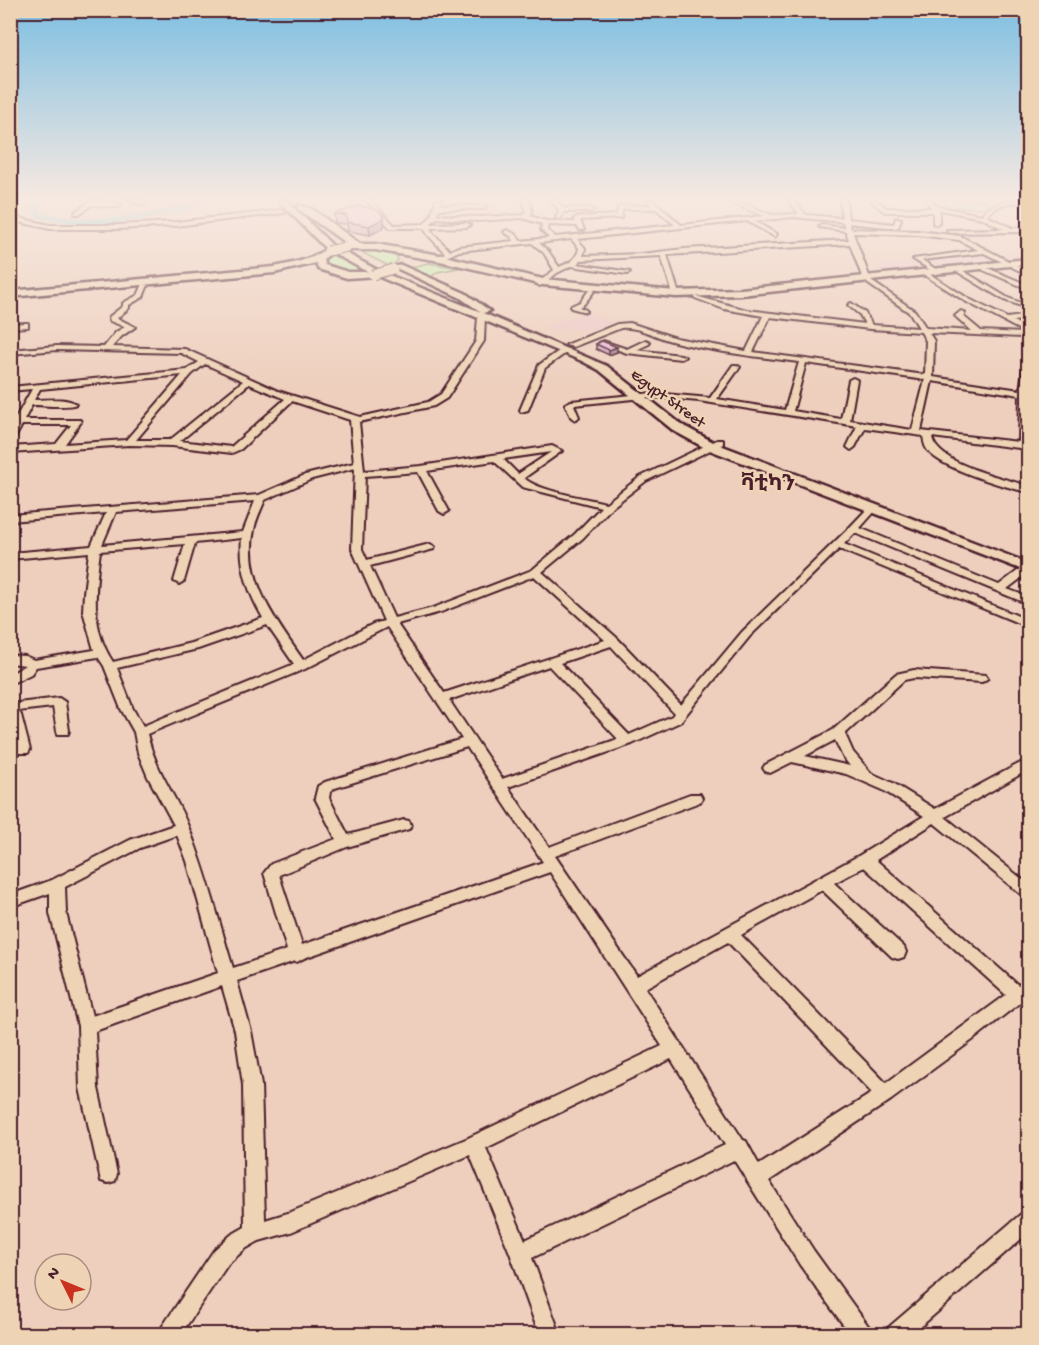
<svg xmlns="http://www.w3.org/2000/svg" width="1039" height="1345" font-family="'Gochi Hand','Noto Sans Ethiopic',sans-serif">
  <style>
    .built { fill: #eec9c6 }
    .green { fill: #c4eba6; stroke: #878568; stroke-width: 1.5 }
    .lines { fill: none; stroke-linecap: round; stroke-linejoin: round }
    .river { fill: #7ecfd8; fill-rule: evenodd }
    .minor-casing { stroke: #4a1f2b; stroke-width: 4 }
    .major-casing { stroke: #4a1f2b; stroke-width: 5 }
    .minor { fill: #eed4b5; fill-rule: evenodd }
    .major { fill: #eed4b5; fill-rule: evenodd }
    .major-bridge-casing { stroke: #4a1f2b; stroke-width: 11; stroke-linecap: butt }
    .major-bridge { stroke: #eed4b5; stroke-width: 9 }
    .wall { fill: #cda2bc; stroke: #4a1f2b; stroke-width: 1.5 }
    .shaded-wall { fill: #a78499; stroke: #4a1f2b; stroke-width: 1.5 }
    .building { fill: #eebcdb; stroke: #4a1f2b; stroke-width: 1.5 }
    .labels { text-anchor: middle; stroke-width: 5; stroke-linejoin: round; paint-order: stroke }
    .far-street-label { font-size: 16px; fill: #4a1f2b; stroke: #eed4b5 }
    .far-district-label { font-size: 22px; font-weight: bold; fill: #4a1f2b; stroke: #eed4b5 }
  </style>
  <rect width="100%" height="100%" fill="#eecfbd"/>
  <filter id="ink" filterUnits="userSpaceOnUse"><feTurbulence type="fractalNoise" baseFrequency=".0167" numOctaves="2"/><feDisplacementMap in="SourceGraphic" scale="12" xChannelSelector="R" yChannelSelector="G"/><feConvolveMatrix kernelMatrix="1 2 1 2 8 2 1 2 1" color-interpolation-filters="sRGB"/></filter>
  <g filter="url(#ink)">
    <path class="built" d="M1028,252V260L885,272L878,265Z
      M585,312L621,325L578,331L568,327L556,332L544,327Z"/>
    <path class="green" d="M932,200H987V208L939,207Z
      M355,249L381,250L397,257L398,260L391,267Z
      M335,254L369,273L349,274L324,265L326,259Z
      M428,263L459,268L437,272L429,279L405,269Z"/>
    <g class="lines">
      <path class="river" d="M36,200H45L39,206L42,213C81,221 117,220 155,212C171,208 188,200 205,200C194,208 179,212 166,215C122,225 80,227 36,217L31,206Z"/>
      <g class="minor-casing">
        <path id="minor" d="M91,200L118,203L121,205L118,207L92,205L79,214H75V212Z
          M126,200H138L146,203L143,205Z
          M366,200H371L394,225L424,224L431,216L436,200H442L440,205L487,206L485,209H439L437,215L477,217L524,215L526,211L523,200H529L532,211L530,216L546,221L575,222L574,219L577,217L616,215L619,206L652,205L647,201L653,200L681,225L764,216L725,200H733L772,215L799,214L788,200H793L806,215L842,218L840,200H846L848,219L894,224L896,218L901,219L899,226L896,228L849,223L851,229L918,231L960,236L1028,271V275L984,253L922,260L937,270L938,271L935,273L913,259L978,250L959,240L918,235L853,233L871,281L915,311L926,328L972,331L955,316L961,311L965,313L963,316L981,331L1022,333L1026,335L1022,337L929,333L934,341L933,377L1020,390L1024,364L1028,362V449L932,437C937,465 1005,478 1028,486V492C1004,487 948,470 931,454C925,449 924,443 923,436L865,428L855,447L851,450L847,447L857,426L699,401L653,397L574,405L579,417L575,420L571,417L565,404L571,401L653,393L710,398L733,365H736L740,367L717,399L785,410L799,362C757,357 715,352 675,342C657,338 639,326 621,328L573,347L566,345L617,324L630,323L676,338L746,351L763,316L724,309L695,298V296L747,310L865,324L860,315L848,305L851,303L865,313L872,325L919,328L910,313L867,283L861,274L850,244L667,255L679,294L676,296L673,294L661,256L581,260L577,264L630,272L627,274L571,266L557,273L540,286L537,284L538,283L554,270L544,253L532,243L459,251L442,259H438V257L445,253L428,235L424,228H390ZM623,209H656L675,225L555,237L547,230L548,225L577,226L580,230H584L580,220L621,218ZM794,217L843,222L845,228L822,225L819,227L846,231L849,240L684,249L641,254L583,256L585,248L577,239L747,221L775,237L777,234L754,221ZM436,218L477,221L522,218L542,224L541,230L549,238L520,241L517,235L507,230L504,232L512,237L514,241L458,247L450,251L433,233L430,228L467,227L470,225L467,223L430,224ZM571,239L579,248C577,260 569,263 559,267L548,251L539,243ZM770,317L870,329L921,332L926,341L925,375L753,352ZM806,363L925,380L912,430L850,420L857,380L853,378L849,380L841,419L793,411ZM932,381L1020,395L1019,442L921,431Z
          M550,200H556L563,208H591L594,210L591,212H564L559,220L556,218L559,210Z
          M870,200H876L886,208H932L926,200H931L936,206L982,215C992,201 1013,200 1028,200V203C1015,201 995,204 987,216L1012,228H1028V232L949,233L947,230L1003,229L982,218L939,210V223L936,225L933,223V212H885Z
          M283,210L285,213L175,226L118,229H50L10,220V216L50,225H118L175,222Z
          M985,267L1028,285V289L983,270V268Z
          M960,269L1008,298L1024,304L1021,306L1004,300L958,272L957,271Z
          M928,273L969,299L1007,318L1028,315V319L1013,321L1028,329V334L965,301L926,276L925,275Z
          M143,284L148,285L143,297L129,305V308L117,318L135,327L122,336L112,347L185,349L278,391L360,417L428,402L441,394L476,341L478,318L485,316L484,341L447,398L434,406L359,422L364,471L421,466L552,446L562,451L524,478C537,491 586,498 606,503L640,477L717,440H723V444L646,481L611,508L583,538L542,572L617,638L681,705L742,632L850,527L869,507H875L877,509L860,528L999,585L1024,566L1028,565V573L1007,589L1028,597V604L855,533L844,544L1028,620V627L839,549L750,636L680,722L632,744L508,787L549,847L690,794H700L702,798L700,802L555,856L637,976L860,855L924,816L883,790L846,774L792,762L770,773L765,771L763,768L765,765L833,730L896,674L914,670L986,675L988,678L982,682L914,678L904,680L845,734L853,752L871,773L893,783L935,809L1028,759V770L945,817L1028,884V898L1023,896L934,823L876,860L1018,985L1028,980V996L974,1039L891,1100L769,1181L814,1251L869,1327L872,1334H850L800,1265L734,1160L532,1258L560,1334H539L510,1253L470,1155L291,1232L259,1241L245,1249L228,1264L181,1334H159L162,1327L214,1250L231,1235L245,1227L243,1085L235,1031L222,986L95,1031L98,1088L117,1174L115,1181L108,1183L101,1181L80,1088L78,1026L50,913V893L10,907V895L52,880L130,840L174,825L148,777L138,753L134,732L121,709L104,666L98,657L36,667L31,674L10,684V675L25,665L10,663V655L25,656L34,660L94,650L83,611L84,593L89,552L10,559V553L91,546L106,513L10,521V515L259,495L305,475L354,463L350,420L292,401L241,449L232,453L172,446L129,445L10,453V447L56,444L71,425H22L14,440L10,443L13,423L32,389L10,391V387L187,370L199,362L181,353L57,350L10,354V350L57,346L104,347L116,332L125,327L110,321L109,317L123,306V303L138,295ZM205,364L243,381L170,440H136L192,374ZM182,375L126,440L65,444L81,422L80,420H24L32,405C42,405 70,408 76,404C65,397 48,400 34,400L40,389ZM249,384L285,399L231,447L180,441ZM551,452L518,474L503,459ZM494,461L522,487L601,507L575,534L532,570L433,608L394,618L370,566L434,549L435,547L430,544L367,560L362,549L365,476L418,472L439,511L444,514L449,511L427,471ZM355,468L352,549L384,621L373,624L303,660C277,622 243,580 254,530C256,519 261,510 265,500L312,479ZM255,501L243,532L102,545L116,512ZM242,538C239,567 249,594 263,618L191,643L113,662C90,628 95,589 100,551L185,544L174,581L179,584L184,581L195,543ZM534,576L605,640L444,693L397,624L441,612ZM267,625L294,664L143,726L133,709L117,668L198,649ZM387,627L462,739L325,782L318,786L315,798L336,839L271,864L264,873L287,950L233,968C219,922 208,876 190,831C177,796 156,773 147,734L305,669ZM611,646L674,713L672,716L629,735L560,663ZM549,666L618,739L502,779L449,700ZM835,740L843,757L850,766L805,756ZM467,747L543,862L302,945L279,875L347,847L409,829L411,825L409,821L404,820L348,835L329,798L330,792L335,788ZM177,835L187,861L218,973L92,1016L66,913L65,887L140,848ZM864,867L1006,995L886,1083L741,935L822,890L892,957L898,959L904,957L906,952L904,947L834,883ZM550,872L662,1046L468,1138L291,1212L265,1220L261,1085L251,1031L237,981L295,961L297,962L304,958ZM728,942L872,1093L759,1165L746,1141L743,1140L645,988ZM671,1059L725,1145L525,1240L486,1148Z
          M590,289L595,290L584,304L579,307L586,310V312L571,308V306L580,302Z
          M25,323H28V327L10,328V324Z
          M646,340L650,342L649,344L636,350L681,355L685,357L681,359L627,353L599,343L603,341L627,349Z
          M563,348L570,350L545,368L528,410L521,412L520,410L539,365Z
          M59,698L65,702L69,731L68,734H58L57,731L53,707L18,711L21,715L30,750L28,753H18L10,723V704Z
          M1028,1211V1233L912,1334H886L889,1327L1021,1214Z"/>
      </g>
      <g class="major-casing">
        <path id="major" d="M278,200H286L333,246L379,271L481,312L459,297L394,267L401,265L465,293L490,311L483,313L607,366L682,425L715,443L1028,563V572L707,449L674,431L599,370L582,361L377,276L347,278L318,269L316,263L274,273L10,297V291L274,267C294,263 310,260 326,249ZM331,252L368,272H348L325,265L323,260Z
          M298,205L312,209L360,244H375L440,255L543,279L676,291L741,289L1028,259V264L741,295L676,297L543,285L440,261L375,250H347L343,247L347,244L298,209Z"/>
      </g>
      <use href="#minor" class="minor"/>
      <use href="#major" class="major"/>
      <g class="major-bridge-casing">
        <path id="major-bridge" d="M328,251L347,247
          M373,275L393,269"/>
      </g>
      <use href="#major-bridge" class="major-bridge"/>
    </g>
    <path class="wall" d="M334,214L384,216V225L383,228L370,235L348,231L347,224L335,223Z
      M596,344L617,352L609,355L596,349Z"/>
    <path class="shaded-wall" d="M384,216V225L383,228L370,235L369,226Z
      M617,347V352L609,355V350Z"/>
    <path class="building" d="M359,206L378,210L384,216L383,219L369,226L347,222L346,215L334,214Z
      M602,341L617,347L609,350L596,344Z"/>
  </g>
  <linearGradient id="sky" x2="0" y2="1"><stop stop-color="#7dbfe2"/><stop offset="0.51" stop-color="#f7e9e1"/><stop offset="1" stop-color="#f7e9e1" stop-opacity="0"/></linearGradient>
  <rect width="1039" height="389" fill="url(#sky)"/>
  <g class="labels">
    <g class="far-street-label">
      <text transform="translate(669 397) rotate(36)" y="6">Egypt Street</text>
    </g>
    <g class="far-district-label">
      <text x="768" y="490">ቫቲካን</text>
    </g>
  </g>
  <rect width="1039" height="1345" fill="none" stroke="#eed4b5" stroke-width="36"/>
  <rect x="18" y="18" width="1003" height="1309" fill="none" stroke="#4a1f2b" stroke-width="2" filter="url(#ink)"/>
  <g transform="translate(63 1282) rotate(313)"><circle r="28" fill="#eed4b5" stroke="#ac8c7e" stroke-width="1.5"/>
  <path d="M0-4.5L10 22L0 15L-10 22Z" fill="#c8321e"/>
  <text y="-9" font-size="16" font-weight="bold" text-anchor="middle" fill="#4a1f2b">N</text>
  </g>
</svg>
